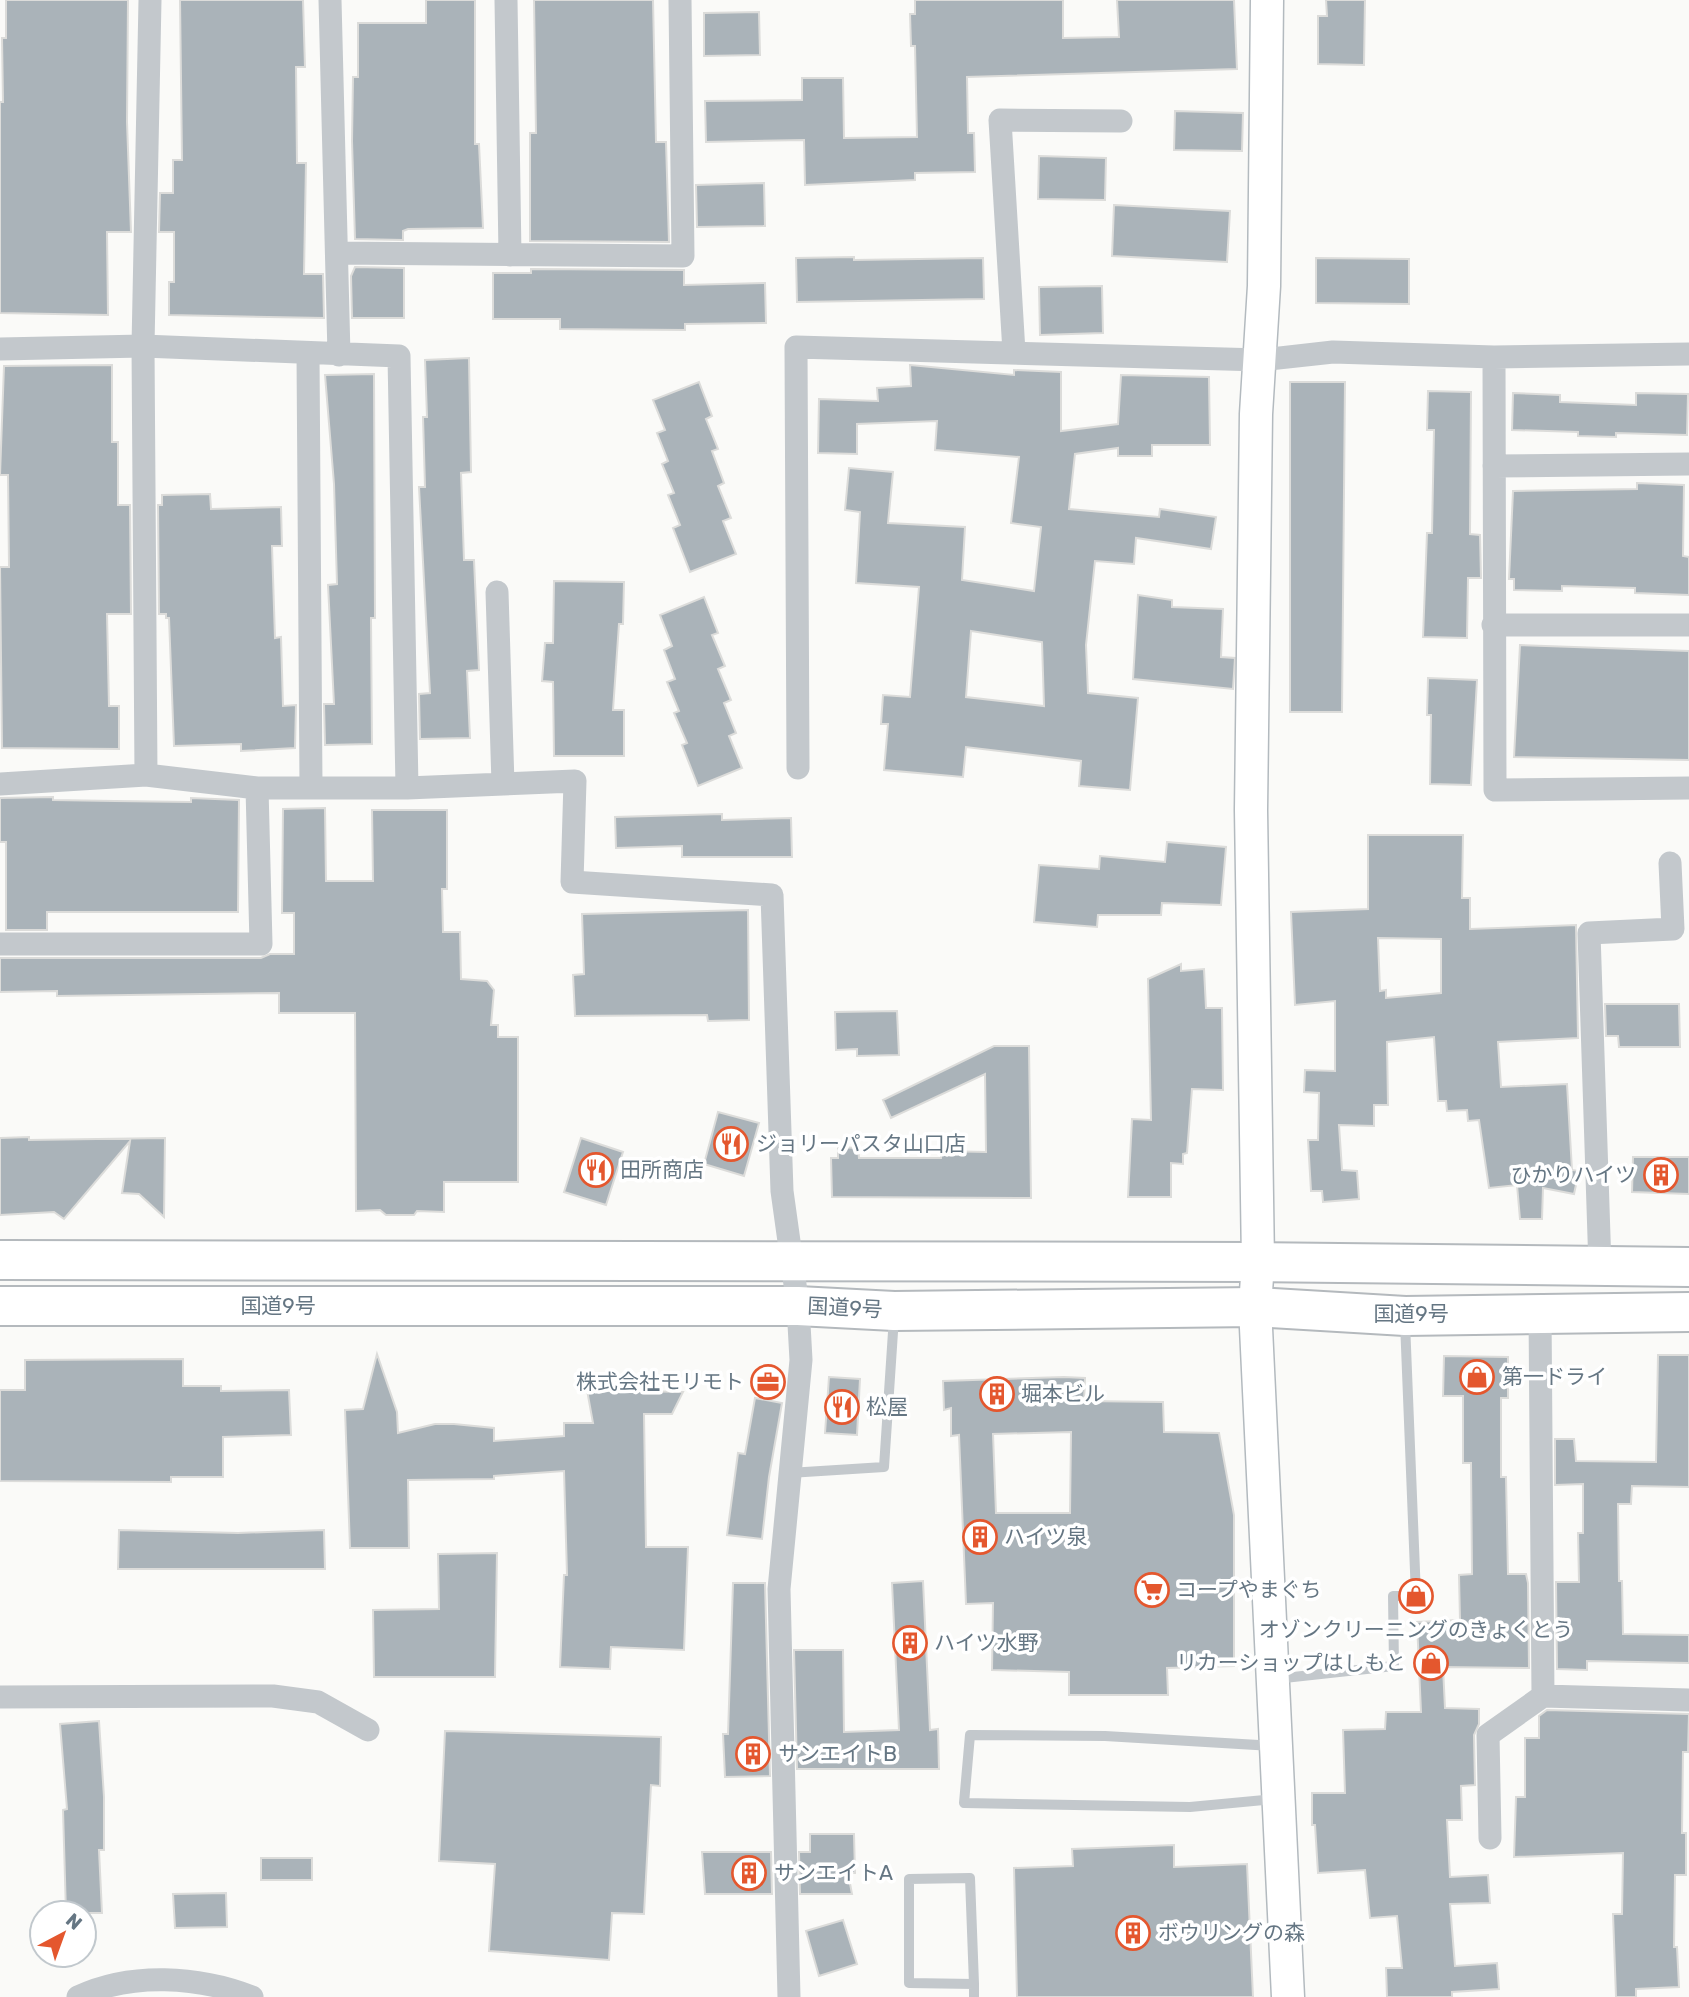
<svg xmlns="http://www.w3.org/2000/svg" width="1689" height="1997" font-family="Rubik,'Noto Sans JP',sans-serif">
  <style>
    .building { fill: #aab3b9; stroke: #dcdcda; stroke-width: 2; fill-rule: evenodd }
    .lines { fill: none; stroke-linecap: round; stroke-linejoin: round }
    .secondary-casing { stroke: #b3babf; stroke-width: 35 }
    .highway-casing { stroke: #b4b9bd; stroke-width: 42 }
    .lane { stroke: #c3c8cc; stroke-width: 10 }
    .street { stroke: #c3c8cc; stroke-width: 23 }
    .secondary { stroke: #fff; stroke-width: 32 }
    .highway { stroke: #fff; stroke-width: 38 }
    .labels { text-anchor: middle; stroke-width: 7; stroke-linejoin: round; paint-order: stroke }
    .poi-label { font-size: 21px; fill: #657683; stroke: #fff; text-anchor: start }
    .street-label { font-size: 21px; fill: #657683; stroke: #fff }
  </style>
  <rect width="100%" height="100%" fill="#fafaf8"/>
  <path class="building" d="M6,0H128L127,122L131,232H107L108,315L0,313V102H3L2,38H6Z
    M180,0H303L305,67H296L297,163H306L304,274H323L324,318L169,315V282H174V232H159L160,193H173V160H182Z
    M426,0H475V144H479L483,228L408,229L403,231V240L355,239L352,141L353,77H358V23H426Z
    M534,0H653L656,142H666L669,242L530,241V133H536Z
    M915,0H1063V38L1119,37L1117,0H1234L1237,69L967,77L968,133H974L975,172L915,173V180L805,185L804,140L706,142L705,101L802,100V78H843L844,138L917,137L915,46H911L910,14H915Z
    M1326,0H1365L1364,65L1318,64V16H1327Z
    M759,12L760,55L704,56V13Z
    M1175,111L1243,113L1242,151L1174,150Z
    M1039,156L1106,158L1105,200L1038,199Z
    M764,183L765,226L697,227L696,185Z
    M1114,205L1230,211L1227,262L1112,256Z
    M854,257V260L983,258L984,299L797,302L796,258Z
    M1316,258L1409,259V304L1316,303Z
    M355,267L404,268V318H352L351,276Z
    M531,269L684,270V285L765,283L766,323L685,324V330L560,329V319H493V273H531Z
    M1102,286L1103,333L1040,335L1039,287Z
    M469,358L471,472L461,473L464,560H474L479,670L467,671L470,738L420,739L419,694L430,693L419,487H425L423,417H427L425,360Z
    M112,365V442H118V505H130L131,614H107L109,706H119V749L2,748L0,567H9L8,475H0L4,366Z
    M910,365L1014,375V370L1061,372V431L1118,424L1121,375L1209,377L1210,445H1152V456H1118V448L1075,454L1069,509L1159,517L1160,509L1216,517L1211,549L1136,538L1134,564L1095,561L1086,645L1088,693L1138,698L1130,790L1079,786L1081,761L966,747L963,777L884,770L888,724H881L883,695L910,697L919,587L856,583L860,512L845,510L849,468L893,472L888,523L965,527L962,580L1034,591L1041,527L1011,523L1019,457L935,450L937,421L857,424V454L818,453L819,399L878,401L877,388L911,386ZM971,631L1042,642L1044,706L966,697Z
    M374,374L375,618H371L372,744L325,745L324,704H334L328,585L337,584L334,484L325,375Z
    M699,382L712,416L706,419L718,449L712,451L724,483L718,486L731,518L723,521L736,554L690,572L673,528L680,525L668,495L674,493L662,464L668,461L657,433L665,430L653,400Z
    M1290,382H1345L1342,712H1290Z
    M1428,391L1471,392L1470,534L1480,535L1481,578H1468L1467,638L1423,637L1427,533H1432L1434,430H1427Z
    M1513,393L1560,395V402L1636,405V393L1688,394L1687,435L1616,433V437L1578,436V432L1512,430Z
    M1637,483L1684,485L1683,556L1689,557V595L1635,593V588L1562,586V591L1514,590V579H1509L1513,491L1637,489Z
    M210,494L211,509L281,507L282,546H272L275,638L281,637L283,706L296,705L295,748L241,751V744L174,746L169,618H166V614H159L158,505H162V495Z
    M554,581L624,582L623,624H619L613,710H624V756H554L553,682L542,681L545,643H553Z
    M1138,595L1172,600V607L1223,609L1221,657L1235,658L1233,689L1133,679Z
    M704,597L718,633L712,635L725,666L718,669L731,700L724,703L736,733L729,736L742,768L698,786L682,745L687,743L674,713L679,711L667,682L675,679L664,650L672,646L660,615Z
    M1520,645L1689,651V760L1514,757Z
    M1428,678L1477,680L1471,785L1430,784L1431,715H1427Z
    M53,797V800L115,801L191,802V798L239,800L238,912H47V930H6V842H0V798Z
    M325,808L326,881H373L372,810H447V889H442L443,932H460L461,979L487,981L494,990L491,1025H498V1037H518V1182H444V1212L417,1211L414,1215H386L380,1210L356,1211L355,1013H279V993L57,996V991L0,992V958H261L270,954H294V913H282L283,809Z
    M722,814V820L791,818L792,857H682V846L616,848L615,817Z
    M1368,835H1463L1462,898H1470V929L1576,925L1578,1038L1498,1042L1501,1087L1567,1084L1572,1170L1579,1171L1574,1194L1543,1188L1542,1219H1520L1517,1185L1489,1188L1479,1120L1468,1121L1467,1110L1447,1111L1446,1101H1438L1434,1037L1387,1042L1388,1105H1374V1126L1339,1125L1342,1170L1357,1171L1359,1199L1323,1202L1322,1191H1311L1308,1140H1318L1319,1093L1304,1092L1305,1070L1335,1071V1001L1295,1005L1291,912L1368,909ZM1378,938L1441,939V993L1386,998V990L1380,991Z
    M1167,842L1226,847L1221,905L1162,903L1161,915H1098L1097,927L1034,922L1039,865L1099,869L1100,856L1165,862Z
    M748,910L749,1020L708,1021L707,1015L575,1016L573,975L584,974L582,914Z
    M1181,964V971L1204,969L1206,1008H1222L1223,1090L1192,1089L1187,1153L1183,1154V1164L1171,1163V1197H1128L1132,1119L1151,1120L1148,979Z
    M1605,1004H1679L1680,1047H1619L1618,1036H1606Z
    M897,1011L899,1055L857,1056V1049L836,1050L835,1012Z
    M994,1046H1029L1031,1198L832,1197L831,1158H838V1147L858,1148L859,1158H941V1151L986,1152L985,1074L891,1118L883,1100Z
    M718,1112L759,1123L744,1176L704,1164Z
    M29,1137V1140L165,1138L164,1217L139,1194L122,1193L130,1141L64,1219L54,1212L0,1215V1138Z
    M581,1138L623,1152L606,1205L564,1192Z
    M1633,1157H1689V1194L1632,1192Z
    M377,1354L397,1412L398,1433L435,1424H454L494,1428V1441L564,1436V1423H593L587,1390L683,1392L672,1414H644L646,1547H688L684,1650L611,1647L610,1669L560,1667L564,1575H567L564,1471L494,1476V1479L408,1480L409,1548H350L345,1410L363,1409Z
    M1658,1355H1689V1487L1632,1486L1631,1504H1618L1619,1581H1622L1623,1634L1689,1635V1663L1587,1661V1670L1557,1669L1556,1582H1579L1578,1533H1583V1484L1555,1485V1439H1574L1576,1461L1656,1462Z
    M1444,1356L1508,1357V1398H1501V1477H1506L1508,1574H1526L1528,1583L1529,1668L1443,1667L1445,1708L1479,1709V1724L1474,1735L1475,1785L1461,1786L1462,1820H1447L1450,1877L1488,1875L1490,1903L1450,1904L1455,1966L1497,1963L1499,1989L1452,1992V1997H1387L1386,1968H1402L1397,1916L1370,1918L1365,1870L1318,1873L1315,1825H1312V1793H1345L1343,1730L1385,1729L1386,1712H1421L1417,1622L1460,1620L1459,1575L1472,1574L1471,1463H1463V1396H1443Z
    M183,1359V1386H221V1391L289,1390L291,1435L223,1437V1477H171V1482L0,1481V1390H25V1360Z
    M829,1377L860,1379L857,1435L825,1433Z
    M1064,1377L1085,1378L1084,1401L1163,1402L1164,1432L1219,1433L1234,1515V1666L1167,1668L1168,1695H1069V1672L992,1670L993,1603L966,1604L959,1435L951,1436V1408L944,1410L943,1381ZM1071,1432L1070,1513H996L993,1434Z
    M755,1398L782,1403L769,1477L762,1539L727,1535L738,1453L745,1454Z
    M119,1530L238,1533L324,1530L325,1569H118Z
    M497,1553L495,1677H374L373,1610L439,1609L438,1554Z
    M923,1581L930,1730L938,1729L939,1769H797L794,1650H843L844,1732L899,1730L892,1583Z
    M733,1583H765L770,1776L725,1777L723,1734H728Z
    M1547,1710L1689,1714L1688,1752H1683L1682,1833H1686V1875H1675L1674,1947H1677L1679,1987L1636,1989V1997H1616L1613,1914H1622L1623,1853L1514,1857L1516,1797H1525V1738H1539V1716Z
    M99,1721L104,1797V1850H99L102,1913H66L63,1810L67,1809L60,1724Z
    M445,1731L661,1737L660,1786L651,1785L644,1914L612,1913L609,1960L489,1951L495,1864L439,1861Z
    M810,1834H854L855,1873H848L852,1894H800L799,1852H810Z
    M1174,1845V1867L1247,1864L1253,1997H1017L1014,1868L1073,1866L1072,1849Z
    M702,1852H771L772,1894H705Z
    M261,1858H312V1880H261Z
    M226,1893L227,1927L175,1928L173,1894Z
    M843,1920L857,1964L819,1976L806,1931Z"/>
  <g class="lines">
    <g class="secondary-casing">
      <path id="secondary" d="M1267,0L1264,286L1256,414L1251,810L1258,1262L1255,1307L1288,1997"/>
    </g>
    <g class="highway-casing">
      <path id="highway" d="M0,1260L1258,1262L1689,1267
        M0,1306H798L894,1311L1255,1307L1405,1316L1689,1312"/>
    </g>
    <path class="lane" d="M789,1473L884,1467L894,1317
      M1275,1679L1394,1666L1393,1596H1416L1405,1322
      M1274,1799L1190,1807L964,1803L970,1735L1105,1736L1274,1746
      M974,1984L909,1983V1879L970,1878L974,1984V1997"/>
    <path class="street" d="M330,0L339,355
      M506,0L510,255
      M337,253L683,256L680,0
      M0,349L143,346L399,356L407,788
      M1014,352L1000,120L1121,121
      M308,354L311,786
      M1494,357L1495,790L1689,788
      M1494,466L1689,464
      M497,592L503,784
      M1493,625H1689
      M798,768L796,347L1261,360L1333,352L1494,357L1689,354
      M146,775L143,346L150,0
      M0,784L146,775L257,788H407L575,781L572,882L772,895L782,1191L798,1306L801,1360L779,1589L789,1997
      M0,944H261L257,788
      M1600,1267L1589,933L1673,929L1670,863
      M1543,1696L1689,1700
      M0,1697L273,1696L318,1702L368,1730
      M1490,1838L1488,1735L1543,1696L1540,1312
      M78,1997C131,1972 198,1976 252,1997"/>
    <use href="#secondary" class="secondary"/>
    <use href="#highway" class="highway"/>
  </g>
  <defs>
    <g id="restaurant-ring" transform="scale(1.75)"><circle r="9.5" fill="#fff" stroke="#e4572e" stroke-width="1.5"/><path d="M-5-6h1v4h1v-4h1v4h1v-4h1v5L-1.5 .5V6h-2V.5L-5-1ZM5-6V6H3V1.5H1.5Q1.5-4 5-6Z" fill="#e4572e"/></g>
    <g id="building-ring" transform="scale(1.75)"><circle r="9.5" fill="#fff" stroke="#e4572e" stroke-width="1.5"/><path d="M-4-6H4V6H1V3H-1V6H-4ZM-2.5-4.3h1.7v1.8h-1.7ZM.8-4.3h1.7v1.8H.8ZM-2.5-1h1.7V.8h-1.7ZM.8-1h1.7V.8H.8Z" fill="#e4572e"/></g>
    <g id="shop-ring" transform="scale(1.75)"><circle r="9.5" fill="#fff" stroke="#e4572e" stroke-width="1.5"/><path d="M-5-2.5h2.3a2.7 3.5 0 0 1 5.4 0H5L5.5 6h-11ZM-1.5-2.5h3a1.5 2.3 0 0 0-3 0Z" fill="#e4572e"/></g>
    <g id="office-ring" transform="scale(1.75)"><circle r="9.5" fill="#fff" stroke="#e4572e" stroke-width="1.5"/><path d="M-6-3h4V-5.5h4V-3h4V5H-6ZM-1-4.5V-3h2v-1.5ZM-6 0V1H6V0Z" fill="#e4572e"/></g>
    <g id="supermarket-ring" transform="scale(1.75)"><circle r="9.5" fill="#fff" stroke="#e4572e" stroke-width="1.5"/><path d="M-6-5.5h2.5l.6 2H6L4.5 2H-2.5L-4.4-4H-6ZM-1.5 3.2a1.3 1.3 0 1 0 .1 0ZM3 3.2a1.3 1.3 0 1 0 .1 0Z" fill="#e4572e"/></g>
  </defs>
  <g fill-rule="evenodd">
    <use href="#restaurant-ring" x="731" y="1144"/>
    <use href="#restaurant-ring" x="596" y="1170"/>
    <use href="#building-ring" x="1661" y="1175"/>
    <use href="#shop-ring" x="1477" y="1377"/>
    <use href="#office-ring" x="768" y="1382"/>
    <use href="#building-ring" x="997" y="1394"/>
    <use href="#restaurant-ring" x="842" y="1407"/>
    <use href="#building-ring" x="980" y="1537"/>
    <use href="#supermarket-ring" x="1152" y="1590"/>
    <use href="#shop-ring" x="1416" y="1596"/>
    <use href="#building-ring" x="910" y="1643"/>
    <use href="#shop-ring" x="1431" y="1663"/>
    <use href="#building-ring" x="753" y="1754"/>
    <use href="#building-ring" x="749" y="1873"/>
    <use href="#building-ring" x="1133" y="1933"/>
  </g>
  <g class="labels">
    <g class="poi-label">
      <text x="756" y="1151">ジョリーパスタ山口店</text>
      <text x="620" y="1177">田所商店</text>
      <text x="1636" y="1182" text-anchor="end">ひかりハイツ</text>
      <text x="1502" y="1384">第一ドライ</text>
      <text x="744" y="1389" text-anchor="end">株式会社モリモト</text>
      <text x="1021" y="1401">堀本ビル</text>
      <text x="866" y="1414">松屋</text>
      <text x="1004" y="1544">ハイツ泉</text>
      <text x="1176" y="1597">コープやまぐち</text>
      <text x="1416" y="1637" text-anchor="middle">オゾンクリーニングのきょくとう</text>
      <text x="934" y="1650">ハイツ水野</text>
      <text x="1406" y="1670" text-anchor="end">リカーショップはしもと</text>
      <text x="778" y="1761">サンエイトB</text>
      <text x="774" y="1880">サンエイトA</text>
      <text x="1158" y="1940">ボウリングの森</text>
    </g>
    <g class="street-label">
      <text x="278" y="1313">国道9号</text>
      <text transform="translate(845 1308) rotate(3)" y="7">国道9号</text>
      <text x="1411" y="1321">国道9号</text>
    </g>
  </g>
  <g transform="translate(63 1934) rotate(41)"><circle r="33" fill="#ffffff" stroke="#c1c8cd" stroke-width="2"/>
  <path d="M0-5L12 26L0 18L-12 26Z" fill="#e4572e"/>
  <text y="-10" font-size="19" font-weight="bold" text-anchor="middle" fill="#657683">N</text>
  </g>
</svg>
